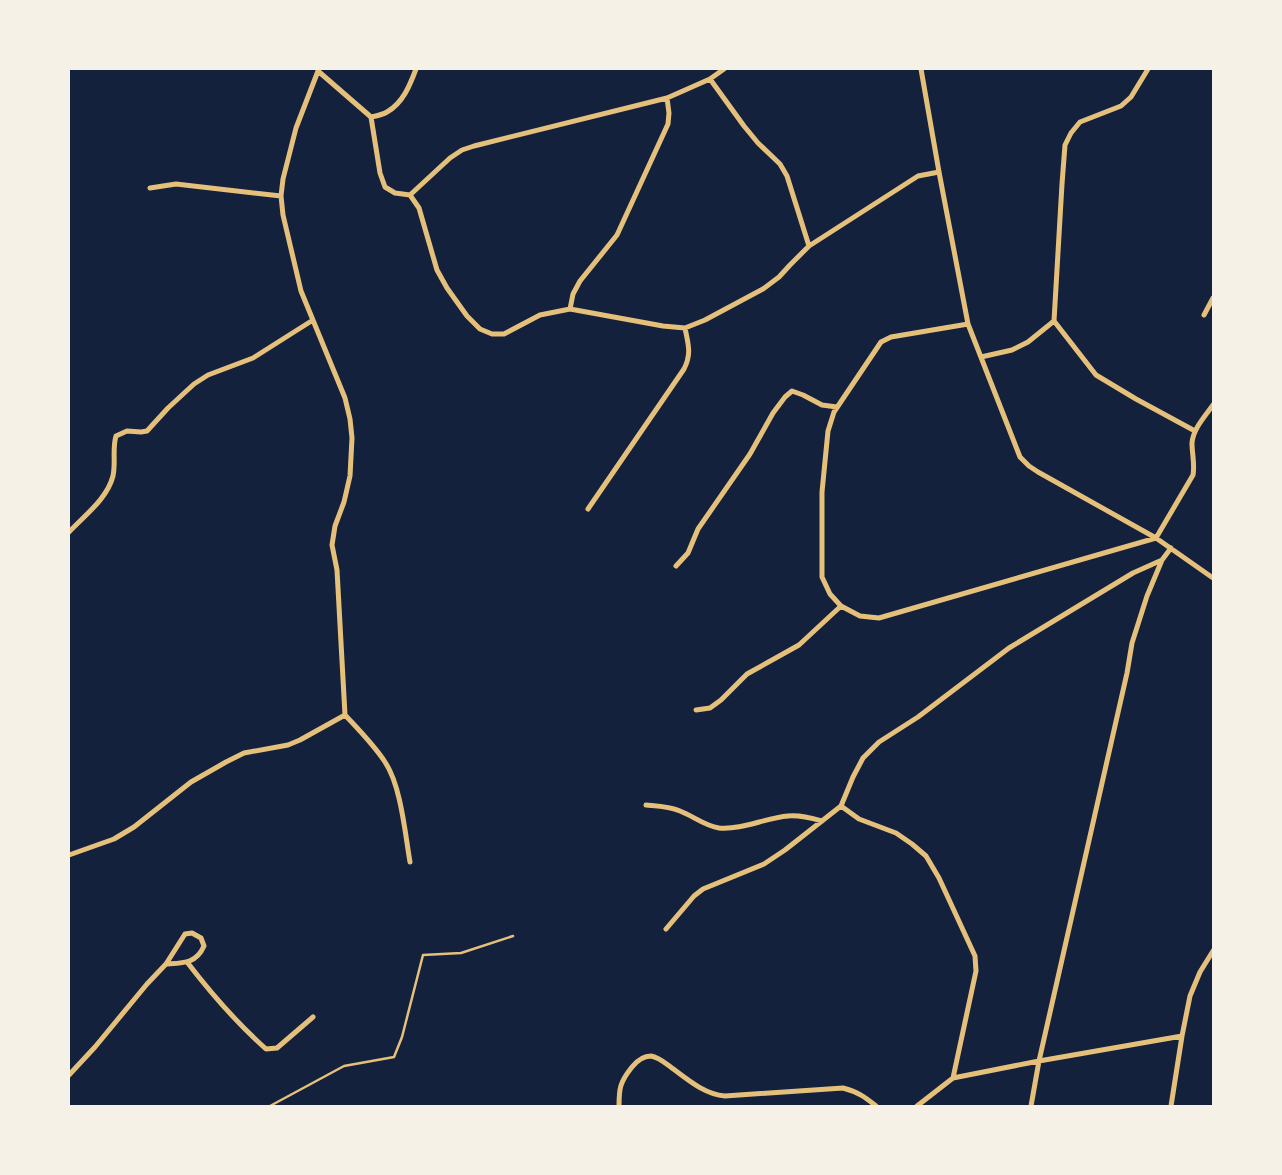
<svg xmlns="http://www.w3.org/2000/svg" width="1282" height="1175" font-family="Spectral,serif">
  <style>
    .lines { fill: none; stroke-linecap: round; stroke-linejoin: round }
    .path { stroke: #e5c07b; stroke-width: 2.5 }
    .minor { stroke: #e5c07b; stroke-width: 5 }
  </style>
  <rect width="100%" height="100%" fill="#14213d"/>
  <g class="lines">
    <path class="path" d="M270,1106L344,1066L394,1057L402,1037L423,955L461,953L513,936"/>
    <path class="minor" d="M318,69V71L371,117L380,173L385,187L395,193L410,195
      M921,69L939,172L968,324L1020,457L1029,466L1038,472L1156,538L1213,578
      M318,71L296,128L283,179L281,196L283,215L301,291L345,398L350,419L352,438L350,476L344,502L335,526L332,545L337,570L345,715
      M710,79L744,126L758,143L780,164L787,176L809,246
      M371,117C376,116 382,115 387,112C403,103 410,85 416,69
      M150,188L176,184L281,196
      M410,195L419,208L437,270L447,288L467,316L480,329L492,334H504L540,315L570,309L663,326L685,328L705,320L763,289L779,277L790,265L809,246L918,176L939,172
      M410,195L450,158L462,150L474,146L667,98L710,79L724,69
      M570,309L573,294L580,281L617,235L668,124L669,113L667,98
      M1204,315L1213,298
      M1054,321L1096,375L1136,399L1195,431
      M968,324L891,337L881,342L834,412L828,431L822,492V577L830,594L841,606L860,616L879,618L1156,538L1193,475C1195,464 1192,454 1192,443C1193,429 1205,416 1213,405
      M981,357L1012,350L1028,342L1054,321L1062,184L1065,145L1071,133L1080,122L1121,106L1131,97L1148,69
      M588,509L684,369C692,353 688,344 685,328
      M69,532C85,515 107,499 113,476C116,462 112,449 116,436L127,431L141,432L147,431L168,408L194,384L208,375L253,358L313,320
      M676,566L688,553L698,529L750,454L773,413L785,397L792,391L803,395L822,405L837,407
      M696,710L710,708L721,700L747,674L799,645L841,606
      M345,715C359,730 374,745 385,762C401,786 405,833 410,862
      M646,805C658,806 669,806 680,811C693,816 705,826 719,828C742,830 765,818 788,816C800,815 811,818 822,821
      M841,806L859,819L896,833L912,844L926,856L939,878L975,956L976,971L953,1078
      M69,855L114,839L134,827L191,782L226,762L244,753L288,745L300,740L345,715
      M666,929L694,896L703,889L764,864L785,850L841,806L853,777L863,758L879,742L918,717L1009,648L1133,573L1162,560
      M187,962C210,992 238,1024 266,1049L277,1048L313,1017
      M69,1075L95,1047L147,984L166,964L185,934L192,933L201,938L204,946C196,964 183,963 166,964
      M619,1106C619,1088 620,1082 632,1067C636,1062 643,1056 651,1056C657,1057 664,1062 668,1065C686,1078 703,1094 725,1096L843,1088C858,1092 865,1097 876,1106
      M917,1106L953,1078L1039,1061L1182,1036
      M1031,1106L1039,1061L1127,673L1132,643L1147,596L1162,560L1171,548
      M1171,1106L1182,1036L1190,996L1200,972L1213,951"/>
  </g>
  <rect width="1282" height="1175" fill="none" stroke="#f6f1e7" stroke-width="140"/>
</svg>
